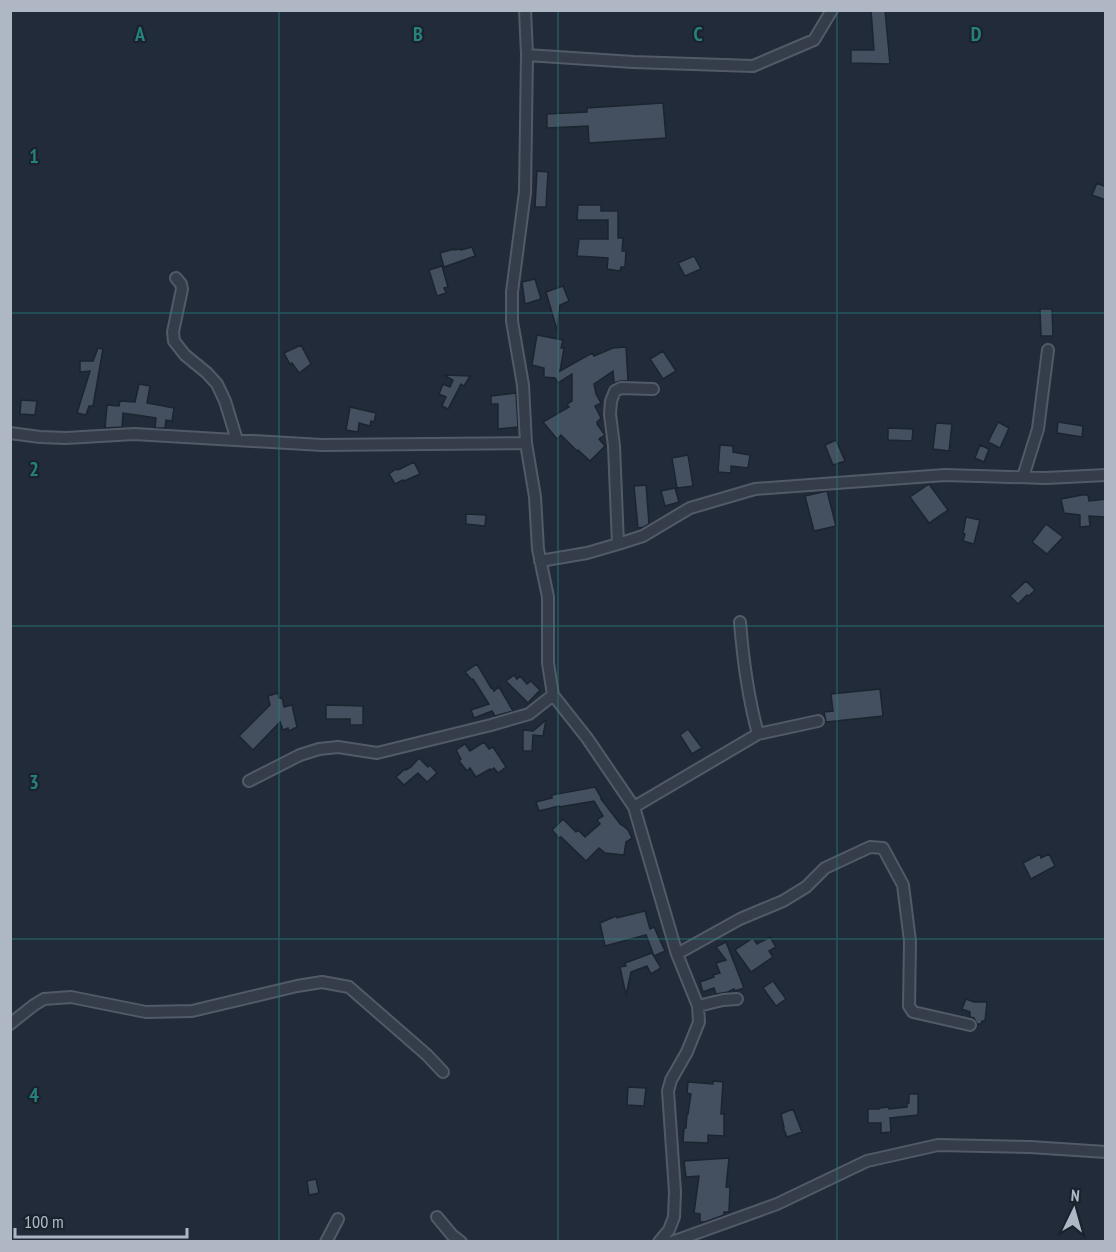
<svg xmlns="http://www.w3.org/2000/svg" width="1116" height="1252" font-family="'PT Sans Narrow',sans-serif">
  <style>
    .building { fill: #445060; stroke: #1c2430; stroke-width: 1.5 }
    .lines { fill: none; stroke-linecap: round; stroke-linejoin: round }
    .street-casing { stroke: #525a67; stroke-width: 14 }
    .street { stroke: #343d49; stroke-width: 10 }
    .grid { fill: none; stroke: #27807b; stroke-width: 1.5; stroke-opacity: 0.55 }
    .grid-label { font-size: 20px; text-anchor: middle; font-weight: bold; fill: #27807b; stroke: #1a222e; stroke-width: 4.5; stroke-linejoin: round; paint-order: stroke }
  </style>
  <rect width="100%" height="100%" fill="#212b39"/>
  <path class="building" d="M871,10H885L890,64L851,63V50H874Z
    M663,103L666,138L589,143L588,126L547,128V114L587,112V108Z
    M537,171L548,172L546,207H535Z
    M1097,183L1106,187V200L1092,195Z
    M578,205H601V211H618V238H623L622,251H626L625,267H621L620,271L607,269L608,258L577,256L579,239H608V220H577Z
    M472,247L475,256L444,267L440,253L454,249V250L461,249V250Z
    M694,256L701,269L685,276L678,263Z
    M442,266L448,287L444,288L446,293L437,296L429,270Z
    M535,279L541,299L525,304L522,282Z
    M563,286L569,301L560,305L557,330L546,292Z
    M1040,309H1052L1053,336H1041Z
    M537,335L563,340L561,348H564L560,371L592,353L594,356L613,348L626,347L628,381H621L614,383L613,371L594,384L596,394L601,403L595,406L601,418L597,422V424L605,435L599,439L605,446L590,461L578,450L577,451L561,435L557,439L543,422L569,407L567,404L572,401V374L558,383L555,378L544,377V368L532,365Z
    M301,345L311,364L299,373L292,363L290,364L284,353Z
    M98,348L103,349L93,406H89L86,415L77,413L90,371L80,372V361H93Z
    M663,351L676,371L663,379L650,359Z
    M444,375L470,376L464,386L461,384L448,409L442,406L446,397L439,394L443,384L450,387L453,380Z
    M139,384L150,386L147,403L174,408L172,421L166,420L165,428H155L156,418L123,413L122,427L105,428L107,405L119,406L120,401L135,402Z
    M516,393L518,427L498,429V404H491V396Z
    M21,400L37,401L35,415L20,414Z
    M350,407L376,413L374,422L371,421L370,426L359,423L358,432L346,430Z
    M998,422L1009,428L1000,448L988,442Z
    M1058,422L1083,426L1082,437L1057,433Z
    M936,423L952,424L949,451L933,449Z
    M888,428L913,429L912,441L888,440Z
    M836,440L845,461L833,465L825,445Z
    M720,445L733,446V452L750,455L748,468L731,466V473L718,472Z
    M980,445L989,449L984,462L975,458Z
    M688,455L693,486L677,488L672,458Z
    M414,462L420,474L404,481L403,480L395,484L389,474L396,469L397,470L400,469Z
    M929,484L948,510L929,523L910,497Z
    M646,485L649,524L644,527L638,528L634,486Z
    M675,488L679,502L665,506L661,491Z
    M827,491L836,526L814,531L805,496Z
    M1082,495H1088L1089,501L1106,499V517L1089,516L1090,526L1080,527V515L1064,513L1061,499Z
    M466,514L486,515L485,526L466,524Z
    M966,517L980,520L974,544L963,541L965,534L963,533Z
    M1046,524L1063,537L1047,554L1032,542Z
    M1026,581L1035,590L1029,596L1027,595L1018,604L1010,596Z
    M477,664L491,688L492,687L494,691L499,687L513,711L495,716L492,711L474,718L471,710L489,704L473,679L472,680L465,672Z
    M514,675L517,679L520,676L527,684L531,681L540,690L528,703L506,681Z
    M880,689L883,716L826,722L824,712L833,711L831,694Z
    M278,693L279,698L282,697L284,707L292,705L297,727L289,731L288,728L283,730L280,722L253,750L239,736L270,705L268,696Z
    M326,705L363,706V725H350V719H326Z
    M546,720L543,736L533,735L532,751H523V730L533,731Z
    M688,729L702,748L692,754L680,735Z
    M484,742L489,749L493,747L506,767L498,773L494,768L491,770L490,769L476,777L470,768L467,771L459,761L461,759L456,750L465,744L470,751Z
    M419,758L428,767L430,765L437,773L427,782L418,773L404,785L396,777L405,769L406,770L411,767Z
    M595,787L602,799H601L621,825H622L628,830L632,838L626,842L624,855L605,853L599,848L586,861L561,837L559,838L552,830L563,819L576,832L578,830L585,837L600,824L597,820L603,816L594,801L559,807V806L539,811L536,802L552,798V795Z
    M1040,854L1041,858L1049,854L1055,866L1031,879L1023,863Z
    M645,911L650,929L654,927L665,951L654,956L646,935L605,946L600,923L616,916L617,918Z
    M770,937L776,947L769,951L773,957L751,972L735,950L753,938L757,944Z
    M726,942L744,988L735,991L734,989L728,992L716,994L714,988L703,992L700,982L714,977L713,975L720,973L716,963L726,960L716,947Z
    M652,953L661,968L651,974L647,966L631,972L626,995L620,967L626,966L625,963Z
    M773,981L786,999L776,1006L763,988Z
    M966,999L974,1002H987L985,1021H982L981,1024H977L974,1018L970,1017V1012L962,1009Z
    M713,1081L723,1082L721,1114H724V1136L708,1135V1143L683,1142L684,1128H686L687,1114H688L691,1094L687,1093L688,1082L713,1084Z
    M628,1087L646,1088L644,1106L627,1105Z
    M909,1094H918V1115L890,1118L891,1132L881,1133V1123H868V1109H879V1108L889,1107V1109L907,1107V1103H909Z
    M793,1109L802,1132L787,1137L783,1127H784L781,1114Z
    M729,1158L726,1187H730L729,1212H724V1215L705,1222H700V1214L694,1213L699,1176L686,1177L684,1161Z
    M316,1179L319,1193L309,1195L307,1181Z"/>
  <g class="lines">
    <g class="street-casing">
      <path id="street" d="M525,10L527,55
        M176,278L181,284L182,289L173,332L174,341L185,355L207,373L217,384L225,401L237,440
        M10,433L40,437L66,438L134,434L322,445L526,443
        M1023,477L1038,429L1048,350
        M618,544L614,446L610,414L611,401L615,391L621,388L653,389
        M540,561L587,553L618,544L643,536L690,508L755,489L945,475L1046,478L1106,475
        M740,622C743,660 748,697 758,734
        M249,781L300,755L319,749L338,747L377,753L491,725L529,714L553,695
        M634,807L758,734L818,721
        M677,954L740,919L783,901L806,887L825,868L870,847L883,848L903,885L910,941L909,1006L913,1012L970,1025
        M698,1006L723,1000L737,999
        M10,1024L34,1005L44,999L71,997L146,1012L192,1011L297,986L322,982L349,987L427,1055L443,1072
        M437,1217L452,1235L461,1242
        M326,1242L338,1219
        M659,1242L669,1230L674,1217L675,1192L668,1091L671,1080L687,1052L699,1022L698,1006L677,954L634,807L587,738L553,695L548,663V597L538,549L535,497L526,443L523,385L512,321V292L525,192L527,55L633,62L753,66L814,40L832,10
        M672,1242L777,1204L867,1161L938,1145L1030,1147L1106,1152"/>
    </g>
    <use href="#street" class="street"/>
  </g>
  <path class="grid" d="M279,10V1242M558,10V1242M837,10V1242M10,313H1106M10,626H1106M10,939H1106"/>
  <g class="grid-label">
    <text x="140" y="41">A</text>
    <text x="418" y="41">B</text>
    <text x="698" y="41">C</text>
    <text x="976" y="41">D</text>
    <text x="34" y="163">1</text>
    <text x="34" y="476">2</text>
    <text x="34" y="789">3</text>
    <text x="34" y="1102">4</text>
  </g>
  <rect width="1116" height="1252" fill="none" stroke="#afb7c5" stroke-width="24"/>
  <g transform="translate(1074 1210) rotate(5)" stroke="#1a222e" stroke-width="4.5" paint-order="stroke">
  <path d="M0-4.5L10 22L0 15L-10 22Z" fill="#afb7c5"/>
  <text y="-9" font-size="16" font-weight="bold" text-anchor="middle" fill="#afb7c5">N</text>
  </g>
  <path d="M15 1228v9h172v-9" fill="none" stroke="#afb7c5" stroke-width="3"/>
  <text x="24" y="1228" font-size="18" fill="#afb7c5" stroke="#1a222e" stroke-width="4.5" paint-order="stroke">100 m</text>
</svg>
